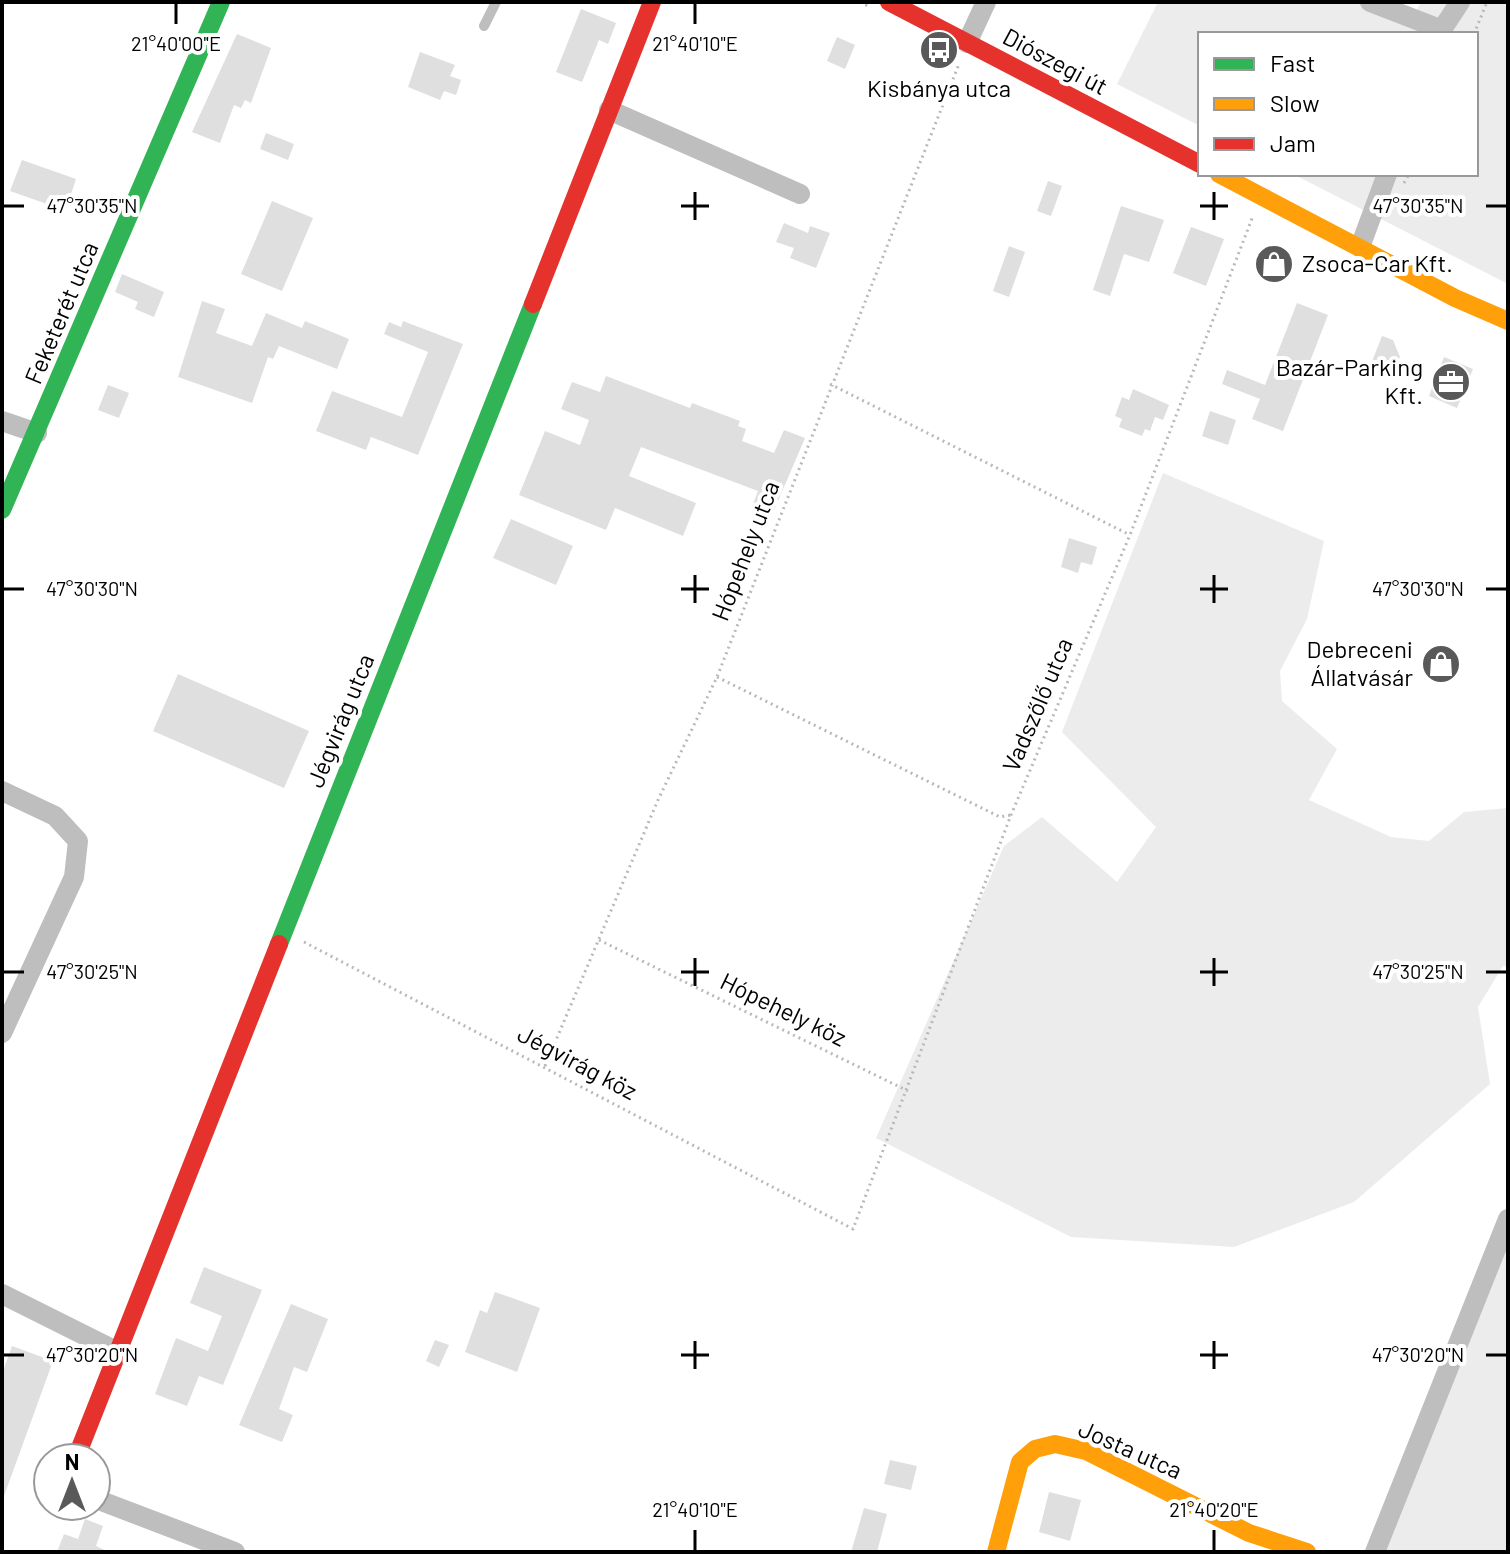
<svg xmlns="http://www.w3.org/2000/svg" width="1510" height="1554" font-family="Barlow,sans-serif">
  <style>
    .green { fill: #ececec }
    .building { fill: #dfdfdf }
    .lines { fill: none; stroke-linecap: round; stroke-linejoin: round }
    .path { stroke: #b9b9b9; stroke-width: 3; stroke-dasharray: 2 4; stroke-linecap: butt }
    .lane { stroke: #bebebe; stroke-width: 10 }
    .street { stroke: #bebebe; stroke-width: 20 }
    .fast { stroke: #30b455; stroke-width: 18 }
    .slow { stroke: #ff9f0a; stroke-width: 18 }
    .jam { stroke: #e5322d; stroke-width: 18 }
    .ticks { fill: none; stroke: #000; stroke-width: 3 }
    .labels { text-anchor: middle; stroke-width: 8; stroke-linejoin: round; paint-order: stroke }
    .street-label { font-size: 24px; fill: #000; stroke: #fff }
    .poi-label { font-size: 24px; fill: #000; stroke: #fff; text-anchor: end }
    .ticks-label { font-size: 20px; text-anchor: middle; fill: #000; stroke: #fff; stroke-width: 8; stroke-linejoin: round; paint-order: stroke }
  </style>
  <rect width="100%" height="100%" fill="#fff"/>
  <path class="green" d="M1158,2H1356L1409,26L1421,2H1508V284L1293,174H1476V34H1200V126L1117,84Z
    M1163,473L1324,541L1307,619L1280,671L1282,701L1337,749L1309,800L1391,837L1429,841L1464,812L1508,808V967L1503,966L1478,1007L1490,1084L1354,1202L1234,1247L1071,1237L876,1138L1004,846L1042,817L1117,882L1156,827L1062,732Z
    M1508,1231V1552H1382Z"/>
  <path class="building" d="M581,9L616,23L608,44L599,40L582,82L556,72Z
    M237,34L271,48L251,103L245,100L241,108L234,105L220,143L192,132Z
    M837,37L855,45L845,69L827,61Z
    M420,52L455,65L450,76L461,80L456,95L444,91L440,100L408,87Z
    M266,133L294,144L288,160L260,149Z
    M22,160L76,179L69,200L64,198L61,209L10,191Z
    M1048,181L1062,186L1051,216L1037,211Z
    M272,201L313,218L282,291L241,274Z
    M1121,206L1164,220L1149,262L1124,254L1110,296L1093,290Z
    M784,223L808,233L810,226L830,233L816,268L790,258L794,248L776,242Z
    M1191,227L1224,239L1206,286L1173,273Z
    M1009,246L1025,252L1009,297L993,291Z
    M122,274L164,292L154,317L135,309L138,302L115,292Z
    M202,301L225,309L216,333L252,346L266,313L302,328L305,321L349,339L337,369L279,346L273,359L268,357L252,403L178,377Z
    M1297,303L1328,315L1283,431L1252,419L1260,399L1222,384L1227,370L1265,385Z
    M403,321L463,344L418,455L371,437L366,450L316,431L332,391L402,417L428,352L384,334L389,322L401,327Z
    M1382,336L1393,340L1400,357L1395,365L1381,369L1371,364Z
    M1444,357L1473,369L1457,408L1429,396Z
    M606,376L690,408L692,403L740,421L738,426L746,429L742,441L774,453L784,430L805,438L773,513L753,504L758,491L641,447L629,476L696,503L683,536L615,508L606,530L519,495L545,431L580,445L589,420L561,409L572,382L600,392Z
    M108,385L129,393L119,418L98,410Z
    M1133,389L1169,405L1163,420L1155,417L1150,431L1145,429L1142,436L1119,427L1122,419L1115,416L1122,397L1129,400Z
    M1210,411L1236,420L1228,445L1202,436Z
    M511,519L573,546L556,585L493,558Z
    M1069,538L1097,547L1092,565L1081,562L1078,573L1061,567Z
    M178,674L309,731L284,788L153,731Z
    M204,1267L262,1290L223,1385L199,1376L187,1406L155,1394L176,1338L208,1351L222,1316L190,1303Z
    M495,1292L540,1308L517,1372L465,1352L480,1310L487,1313Z
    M291,1304L328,1319L307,1372L294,1367L279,1409L293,1415L282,1442L239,1425Z
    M435,1340L449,1345L439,1367L426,1361Z
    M12,1346L53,1361L4,1496L2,1374Z
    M890,1460L917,1466L911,1490L884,1484Z
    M1049,1492L1081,1500L1070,1541L1039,1532Z
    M864,1508L887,1514L877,1552H851Z
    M85,1519L103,1526L96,1546L109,1552H57L64,1534L78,1539Z"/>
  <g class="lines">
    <path class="path" d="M860,2L868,6
      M1474,34L1487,2
      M1404,183L1409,174
      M830,384L1130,535
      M717,677L1000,817L1011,815
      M599,940L908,1091
      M304,942L853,1229L1011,815L1130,535L1253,216
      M545,1066L658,800L717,677L959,64"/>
    <path class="lane" d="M484,26L496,2"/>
    <path class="street" d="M1370,2L1440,29
      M1439,34L1460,2
      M967,43L986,2
      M609,110L800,194
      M1360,247L1387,174
      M2,421L37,433
      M2,791L55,816L78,841L74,877L2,1033
      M2,1294L116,1351
      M96,1499L235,1552
      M1375,1552L1508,1219"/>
    <path class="fast" d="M2,510L221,2
      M279,944L533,304"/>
    <path class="slow" d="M1219,174L1455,298L1508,321
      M996,1552L1020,1462L1035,1449L1055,1444L1086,1451L1249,1533L1307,1552"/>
    <path class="jam" d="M889,2L1200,164
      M533,304L652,2
      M76,1458L279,944"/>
  </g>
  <path class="ticks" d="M176,4V24M695,4V24M695,192V220M1214,192V220M4,206H24M681,206H709M1200,206H1228M1486,206H1506M695,575V603M1214,575V603M4,589H24M681,589H709M1200,589H1228M1486,589H1506M695,958V986M1214,958V986M4,972H24M681,972H709M1200,972H1228M1486,972H1506M695,1341V1369M1214,1341V1369M4,1355H24M681,1355H709M1200,1355H1228M1486,1355H1506M695,1530V1550M1214,1530V1550"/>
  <defs>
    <g id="bus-disc" transform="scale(2)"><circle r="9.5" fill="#595959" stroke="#fff"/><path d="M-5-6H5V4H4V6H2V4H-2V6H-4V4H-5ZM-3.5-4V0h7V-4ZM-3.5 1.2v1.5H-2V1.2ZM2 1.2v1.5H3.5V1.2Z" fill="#fff"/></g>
    <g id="shop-disc" transform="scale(2)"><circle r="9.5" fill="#595959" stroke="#fff"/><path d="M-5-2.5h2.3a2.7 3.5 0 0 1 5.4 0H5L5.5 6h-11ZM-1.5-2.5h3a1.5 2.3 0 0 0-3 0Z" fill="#fff"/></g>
    <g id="office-disc" transform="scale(2)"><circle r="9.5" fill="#595959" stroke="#fff"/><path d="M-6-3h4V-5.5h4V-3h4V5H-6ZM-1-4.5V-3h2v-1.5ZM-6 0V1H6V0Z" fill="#fff"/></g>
  </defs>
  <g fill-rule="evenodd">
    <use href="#bus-disc" x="939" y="50"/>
    <use href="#shop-disc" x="1274" y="264"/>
    <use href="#office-disc" x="1451" y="382"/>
    <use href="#shop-disc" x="1441" y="664"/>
  </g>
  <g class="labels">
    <g class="street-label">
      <text transform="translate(1055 62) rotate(28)" y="8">Diószegi út</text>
      <text transform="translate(62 313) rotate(-67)" y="8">Feketerét utca</text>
      <text transform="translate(746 551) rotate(-69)" y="8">Hópehely utca</text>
      <text transform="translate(1038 705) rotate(-67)" y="8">Vadszőlő utca</text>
      <text transform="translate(341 721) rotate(-68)" y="8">Jégvirág utca</text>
      <text transform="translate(783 1010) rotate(26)" y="8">Hópehely köz</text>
      <text transform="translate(577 1063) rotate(28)" y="8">Jégvirág köz</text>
      <text transform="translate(1130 1450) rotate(24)" y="8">Josta utca</text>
    </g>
    <g class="poi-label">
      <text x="939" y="97" text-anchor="middle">Kisbánya utca</text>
      <text x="1302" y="272" text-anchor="start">Zsoca-Car Kft.</text>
      <text x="1423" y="376">Bazár-Parking<tspan x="1423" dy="28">Kft.</tspan></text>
      <text x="1413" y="658">Debreceni<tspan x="1413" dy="28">Állatvásár</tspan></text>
    </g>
  </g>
  <g class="ticks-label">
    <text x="176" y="51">21°40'00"E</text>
    <text x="695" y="51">21°40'10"E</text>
    <text x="92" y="213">47°30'35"N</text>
    <text x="1418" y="213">47°30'35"N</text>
    <text x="92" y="596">47°30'30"N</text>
    <text x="1418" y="596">47°30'30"N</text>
    <text x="92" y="979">47°30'25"N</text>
    <text x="1418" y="979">47°30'25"N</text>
    <text x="92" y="1362">47°30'20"N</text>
    <text x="1418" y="1362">47°30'20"N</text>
    <text x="695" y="1517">21°40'10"E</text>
    <text x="1214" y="1517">21°40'20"E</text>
  </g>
  <rect width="1510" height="1554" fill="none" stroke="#000000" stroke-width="8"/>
  <rect x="1198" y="32" width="280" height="144" fill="#ffffff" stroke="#999999" stroke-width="2"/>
  <rect x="1214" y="58" width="40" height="12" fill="#30b455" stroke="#999999" stroke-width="2"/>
  <text x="1270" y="72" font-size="24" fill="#000000">Fast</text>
  <rect x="1214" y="98" width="40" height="12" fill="#ff9f0a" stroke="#999999" stroke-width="2"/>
  <text x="1270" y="112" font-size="24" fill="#000000">Slow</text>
  <rect x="1214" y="138" width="40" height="12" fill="#e5322d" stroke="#999999" stroke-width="2"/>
  <text x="1270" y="152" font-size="24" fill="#000000">Jam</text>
  <g transform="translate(72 1482)"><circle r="38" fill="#ffffff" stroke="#999999" stroke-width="2"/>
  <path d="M0-6L14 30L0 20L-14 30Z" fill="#595959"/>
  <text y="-12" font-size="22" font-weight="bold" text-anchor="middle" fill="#000000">N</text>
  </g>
</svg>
